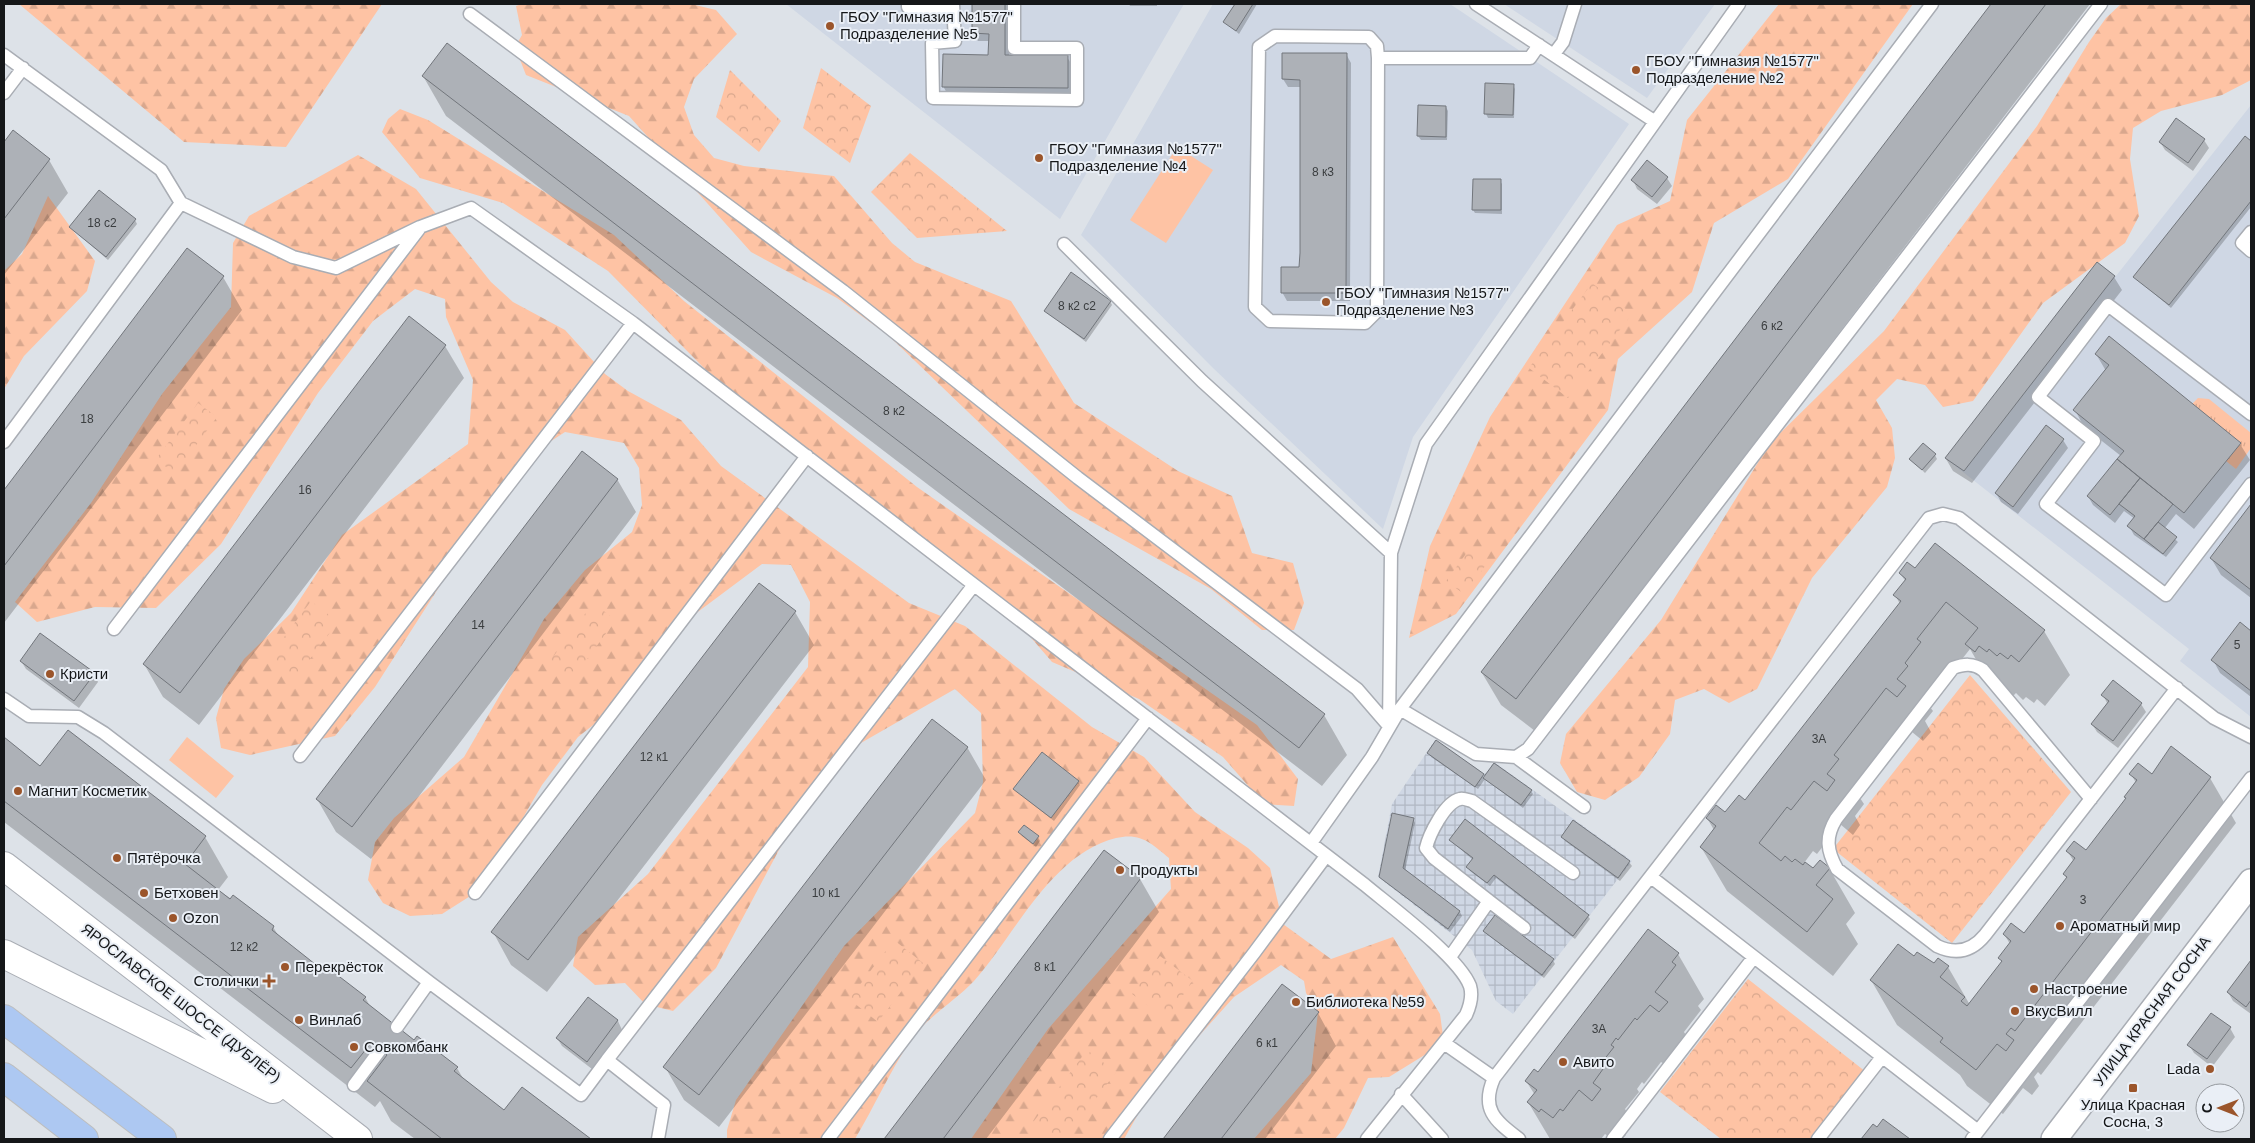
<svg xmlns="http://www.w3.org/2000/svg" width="2255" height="1143" font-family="Arial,sans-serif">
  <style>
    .built { fill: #cfd7e4 }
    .industrial { fill: url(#industrial-grid) }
    .grass { fill: url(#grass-tufts) }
    .forest { fill: url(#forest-firs) }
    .park { fill: url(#park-crowns) }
    .pitch { fill: #fec3a4 }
    .shadow { fill: #0003 }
    .building { fill: #adb1b7; stroke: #72767c }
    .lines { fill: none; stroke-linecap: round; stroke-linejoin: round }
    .lane-casing { stroke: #a9adb4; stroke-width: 15 }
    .street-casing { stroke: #a9adb4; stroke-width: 28 }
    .secondary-casing { stroke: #a9adb4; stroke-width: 30 }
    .primary-casing { stroke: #bdbebf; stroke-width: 30 }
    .lane { stroke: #fff; stroke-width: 12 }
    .street { stroke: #fff; stroke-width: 25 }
    .secondary { stroke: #fff; stroke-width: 28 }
    .primary { stroke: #adc8f2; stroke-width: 28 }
    .poi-dot { fill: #9b552b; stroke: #eaeff6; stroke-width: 2 }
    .labels { text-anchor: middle; stroke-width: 4; stroke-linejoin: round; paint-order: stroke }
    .number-label { font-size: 12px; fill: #3b3e40 }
    .poi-label { font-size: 15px; fill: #151719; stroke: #eaeff6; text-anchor: start }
    .street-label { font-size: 15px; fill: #151719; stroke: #eaeff6 }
  </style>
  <defs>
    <pattern id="industrial-grid" width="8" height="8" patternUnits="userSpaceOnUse" patternTransform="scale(1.25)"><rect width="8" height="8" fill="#cfd7e4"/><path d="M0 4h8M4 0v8" fill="none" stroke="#b1b8c3"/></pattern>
    <pattern id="grass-tufts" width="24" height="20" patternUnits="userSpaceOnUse" patternTransform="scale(1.25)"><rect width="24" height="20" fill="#fec3a4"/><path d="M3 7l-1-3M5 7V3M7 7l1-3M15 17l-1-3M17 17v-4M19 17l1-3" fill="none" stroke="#d9a78d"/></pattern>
    <pattern id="forest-firs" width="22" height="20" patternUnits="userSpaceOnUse" patternTransform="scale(1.25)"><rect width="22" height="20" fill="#fec3a4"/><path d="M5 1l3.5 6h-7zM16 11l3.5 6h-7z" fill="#d9a78d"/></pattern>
    <pattern id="park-crowns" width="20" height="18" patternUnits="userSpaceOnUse" patternTransform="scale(1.25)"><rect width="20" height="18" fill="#fec3a4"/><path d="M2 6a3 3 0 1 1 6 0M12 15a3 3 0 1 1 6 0" fill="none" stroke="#d9a78d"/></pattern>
  </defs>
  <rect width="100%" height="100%" fill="#dde2e8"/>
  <path class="built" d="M786,4H1184L1060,219Z
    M1213,4H1450L1629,124L1413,437L1383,529L1213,368L1081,235Z
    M1504,4H1715L1647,98Z
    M2251,105V717L2180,661L2189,649L1945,458L2097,262L2116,276Z"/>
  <path class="industrial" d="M1435,740L1485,774L1494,762L1632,861L1513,1014L1496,1001L1472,950L1378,877L1392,804Z"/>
  <path class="grass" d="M2198,398L2209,399L2251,433V448L2236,469L2226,461L2241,443L2192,404Z"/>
  <path class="forest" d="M19,4H382L286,147L184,142Z
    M522,4H691L716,10L737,34L694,79L684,107L694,135L714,158L744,166L834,176L892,243L915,262L1011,301L1074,403L1178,471L1232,496L1252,553L1293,563L1304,603L1294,630H1262L1211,589L1069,509L889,336L837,298L751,252L629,116L526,75L515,47L522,35L516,6Z
    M1779,4H1913L1788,179L1714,223L1692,292L1618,359L1608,410L1456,614L1409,638L1430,546L1490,417L1617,225L1670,201L1687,120Z
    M2121,4H2251V80L2222,95L2161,111L2133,128L2130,159L2139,216L2125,243L2043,303L1973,401L1943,407L1925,385L1897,379L1876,400L1892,428L1895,458L1887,487L1812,578L1757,689L1729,703L1704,689L1675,700L1670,734L1639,777L1605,800L1577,792L1560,763L1566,734L1661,620L1770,443L1884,331L2037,126L2089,42L2106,18Z
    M400,109L428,120L614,235L684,301L917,487L1257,725L1298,779L1294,806L1264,804L1223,757L1139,699L1052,662L989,589L807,457L782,447L608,271L503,203L420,178L382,132L388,119Z
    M358,155L416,189L491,282L513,302L565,330L605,374L628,391L681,420L721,466L909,603L965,626L1092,727L1144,757L1195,812L1248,848L1270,868L1283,924L1331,959L1393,937L1440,1014L1444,1043L1389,1077L1368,1078L1344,1128L1335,1139H1254L1311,1073L1318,1012L1306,993L1304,981L1281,965L1234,997L1154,1086L1124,1139H971L1048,1029L1171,889L1169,858C1152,844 1141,832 1116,838C1051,854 1015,935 974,981C956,1000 925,1019 911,1040C890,1071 874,1107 855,1139H727V1130L736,1100L844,946L975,813L983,782L981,713L955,689L840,755L818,777L716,968L673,1011L645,1004L625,983L595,985L573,966L578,937L648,874L808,667L810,602L791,565L762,564L691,617L616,707L578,737L542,785L492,871L475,893L442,914L410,916L383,903L368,880L375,842L394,818L464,757L544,619L585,570L632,532L642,505L639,468L624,443L565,432L542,447L484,517L375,687L335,736L250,755L221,748L216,718L224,689L244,659L291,613L342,535L468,444L473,380L446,317L445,299L415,289L373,321L318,393L221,544L156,608L95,607L37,622L15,602L91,503L162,394L231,307L233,243L249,216Z
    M48,196L95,261L87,291L24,356L4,389V271L22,254Z"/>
  <path class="park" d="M821,68L871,106L850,163L803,128Z
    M730,70L781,121L759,152L716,117Z
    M910,153L1007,231L917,238L871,192Z
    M1592,283L1632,314L1568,398L1529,368Z
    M198,403L217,417L175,474L156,459Z
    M1471,547L1489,561L1464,594L1446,581Z
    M311,601L338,622L294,680L267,660Z
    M593,603L616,620L570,682L547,665Z
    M1970,675L2071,792L1952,943L1833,849Z
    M894,940L923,963L878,1022L849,999Z
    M1160,956L1193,981L1166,1019L1132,994Z
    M1748,979L1866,1072L1813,1139H1721L1660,1092Z
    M1087,1050L1116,1072L1066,1139H1049L1031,1125Z"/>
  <path class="pitch" d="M1177,147L1213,170L1166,243L1130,220Z
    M187,737L234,776L216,798L169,760Z"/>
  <path class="shadow" d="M974,4H1009V56L1067,57L1072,65V96L948,95L943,86L989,56L990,41H978L973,33Z
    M1129,4H1157V6H1130Z
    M1236,4H1257L1239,34L1225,22Z
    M1992,4H2090L1535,731L1501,705L1482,673Z
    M1346,54L1351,63L1350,301H1287L1282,292L1300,268L1301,87H1288L1283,79Z
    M423,76L1324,715L1347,755L1322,786L446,116Z
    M1513,85L1515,89L1514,118H1488L1486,114Z
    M1446,107L1448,111L1447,140H1421L1418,136Z
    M2176,120L2204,140L2209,148L2193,171L2165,150L2160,142Z
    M13,132L49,160L68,193L4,275V145Z
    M2245,138L2251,142V207L2171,308L2135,277Z
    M1667,178L1672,186L1657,204L1637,189L1633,180Z
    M1500,181L1502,184V214L1475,213L1473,210Z
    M135,220L137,224L108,260L70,227Z
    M188,250L223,277L242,310L4,623V492Z
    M2097,264L2114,277L2122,290L1972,483L1953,471L1946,459Z
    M1110,301L1112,305L1086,342L1045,311Z
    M445,346L464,378L199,725L163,697L144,664Z
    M2096,354L2240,444L2250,460L2194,529L2176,514L2164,529L2178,542L2166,557L2134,535L2129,526L2135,519L2124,511L2115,523L2093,505L2088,496L2121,456L2084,427L2075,410L2106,371Z
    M2046,427L2063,440L2068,448L2018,514L2001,502L1996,493Z
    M1935,455L1937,459L1925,473L1911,459Z
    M617,479L636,512L371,859L336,832L317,799Z
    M2251,506V598L2221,575L2211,558Z
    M1915,570L2044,631L2070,675L2045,706L2037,699L2034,703L2026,697L2023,700L2016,693L2013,696L2005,690L1993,689L1970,649L1944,682L1946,687L1930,707L1933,711L1925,721L1931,732L1923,741L1912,732L1860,798L1864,804L1855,816L1860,825L1853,835L1840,824L1817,854L1813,851L1804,863L1813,870L1829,868L1855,913L1846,924L1858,944L1833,976L1727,891L1701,847L1714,830L1707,818L1725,814L1745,801L1900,604L1895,595L1906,582L1900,573Z
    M795,612L814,645L547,992L511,965L493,932Z
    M2240,624L2251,632V697L2220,673L2213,660Z
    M21,661L94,673L98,682L79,708L26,669Z
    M2103,695L2141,704L2146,712L2118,748L2097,732L2092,724L2107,703Z
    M68,731L205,837L228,877L218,890L273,927L280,938L320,969L365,997L371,1008L414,1041L457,1068L464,1080L505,1111L522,1088L589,1139H415L391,1121L380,1101L375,1107L4,822V739L41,767Z
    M1436,742L1485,778L1531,791L1533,794L1523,808L1485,779L1478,789L1431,757L1429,753Z
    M967,747L986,780L719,1127L684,1100L665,1067Z
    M2171,748L2210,778L2236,823L2041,1075L2038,1072L2034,1077L2039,1086L2032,1095L2023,1088L2003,1114L1967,1086L1960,1075L1897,1025L1871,980L1914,958L1948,967L1970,1005L2002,962L2000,958L2010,944L2004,934L2024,935L2067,879L2064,874L2074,862L2068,852H2086L2127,799L2136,783L2131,774L2153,776Z
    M1078,782L1080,785L1054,821L1015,790Z
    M1413,819L1415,823L1405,871L1460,912L1462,916L1450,932L1380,877Z
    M1574,822L1629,862L1632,866L1620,881L1565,841L1563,837Z
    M1024,826L1038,837L1040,841L1036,847L1022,836L1020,832Z
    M1450,840L1588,916L1590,919L1575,939L1496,878L1490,886L1470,871L1468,867L1473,860Z
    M1104,852L1140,879L1159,912L986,1139H886Z
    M1496,916L1553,960L1555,964L1544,978L1487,934L1485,931Z
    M1648,931L1678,954L1704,999L1698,1006L1701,1010L1684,1032L1693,1047L1686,1056L1676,1048L1664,1064L1661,1062L1644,1084L1642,1082L1637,1089L1639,1092L1625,1109L1628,1114L1620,1124L1626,1135L1622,1139H1612L1605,1134L1601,1139H1550L1528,1102L1535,1095L1526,1081L1538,1074Z
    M2251,962V1014L2233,1001L2228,992Z
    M1282,986L1318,1013L1336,1046L1265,1139H1165Z
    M588,998L618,1021L622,1030L592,1069L562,1046L557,1038Z
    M2230,1028L2235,1037L2212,1067L2194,1053L2189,1045Z"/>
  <path class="building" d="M972,4H1005V55H1068V88L942,87L943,54L988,55L989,34L972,33Z
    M1235,4H1253L1236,31L1223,22Z
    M1991,4H2046L1516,699L1481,672Z
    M447,43L1325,714L1299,748L422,76Z
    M1282,53H1347L1346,293H1281V267H1299L1300,253V80L1282,79Z
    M1485,83L1514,84L1513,115L1484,114Z
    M1418,105L1446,106V137L1417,136Z
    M2176,118L2205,139L2188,163L2159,142Z
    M13,130L50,159L4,219V142Z
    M2245,136L2251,141V201L2169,305L2133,277Z
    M1647,160L1668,177L1652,197L1631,180Z
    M1473,179H1501V210H1472Z
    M99,190L136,219L106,257L69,227Z
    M187,248L224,276L4,566V490Z
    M2097,262L2115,276L1964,471L1945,458Z
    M1071,272L1111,301L1084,339L1044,311Z
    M409,316L446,345L180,693L143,664Z
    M2109,336L2241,443L2184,513L2117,459L2124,451L2073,410L2109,365L2095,354Z
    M2046,425L2064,439L2013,507L1995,493Z
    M1923,443L1936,454L1922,470L1909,459Z
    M582,451L618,479L352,827L316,799Z
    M2117,459L2140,478L2110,515L2087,496Z
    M2140,478L2173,504L2144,539L2127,526L2135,516L2119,504Z
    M2251,504V590L2210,558Z
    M2158,522L2177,537L2163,554L2144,539Z
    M1935,543L2045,630L2019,662L2011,655L2008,659L2000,653L1997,656L1989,649L1987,652L1979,646L1975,652L1965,644L1978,628L1946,602L1917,639L1921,642L1905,663L1908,666L1897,679L1906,686L1897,697L1886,688L1834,755L1839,759L1827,774L1835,780L1827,791L1814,781L1791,810L1787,807L1759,843L1781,861L1785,856L1792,862L1795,859L1803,865L1805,862L1813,868L1820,860L1830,868L1816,885L1833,899L1807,932L1700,847L1716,826L1706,818L1716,805L1725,812L1739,795L1745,800L1901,601L1893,595L1906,579L1899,573L1907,562L1915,568Z
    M759,583L796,611L528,960L491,932Z
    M2240,622L2251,631V691L2211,660Z
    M40,633L95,673L74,701L20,661Z
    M2113,680L2142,703L2113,741L2091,724L2109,701L2101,695Z
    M932,719L968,747L699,1095L663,1067Z
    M68,730L206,836L185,864L230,899L233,895L274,926L272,930L320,968L323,964L366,997L363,1000L414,1040L417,1036L437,1051L458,1067L454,1071L504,1110L522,1087L591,1139H442L367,1081L387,1055L371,1043L351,1068L4,801V737L40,766Z
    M1436,740L1484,774L1475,787L1427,753Z
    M2171,746L2211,777L2015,1031L2011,1028L2006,1034L2014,1040L2006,1051L1997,1044L1976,1070L1940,1042L1943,1038L1870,980L1898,944L1914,956L1917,952L1934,963L1938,958L1949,966L1940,977L1965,997L1961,1001L1967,1006L2002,961L1998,958L2011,941L2003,934L2011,923L2024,933L2067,877L2063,874L2075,858L2066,851L2074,841L2086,850L2126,798L2124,797L2137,780L2129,774L2138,763L2152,774Z
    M1042,752L1079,781L1051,818L1013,789Z
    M1494,763L1532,790L1521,805L1483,778Z
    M1392,813L1414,818L1403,868L1460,911L1448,929L1379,877Z
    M1465,819L1589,915L1573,936L1494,875L1487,883L1466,867L1473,858L1449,840Z
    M1573,820L1630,861L1618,878L1561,837Z
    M1024,825L1039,836L1033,844L1018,832Z
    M1104,850L1141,878L943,1139H884Z
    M1495,915L1554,959L1542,975L1483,931Z
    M1648,929L1679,953L1672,962L1676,965L1655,992L1668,1002L1659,1012L1650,1005L1637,1020L1635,1018L1618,1040L1616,1038L1611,1045L1614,1047L1599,1066L1603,1069L1593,1083L1601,1089L1592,1101L1579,1090L1563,1111L1560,1109L1553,1118L1541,1109L1539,1112L1527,1102L1537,1090L1525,1081L1534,1069L1538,1072Z
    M2251,960V1000L2246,1007L2227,992Z
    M1282,984L1319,1012L1221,1139H1163Z
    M588,997L618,1020L587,1062L556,1038Z
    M2211,1013L2231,1027L2207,1059L2187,1045Z
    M1883,1119L1910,1139H1861L1873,1124L1877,1127Z"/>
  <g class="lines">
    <g class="lane-casing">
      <path id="lane" d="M908,4V7L953,8
        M953,4L955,41L932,43L933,98L1077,100V48H1014V4
        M1476,4L1654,121
        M470,14L843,291L1078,478L1357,689L1389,726
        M1554,54L1563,42L1575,4
        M4,55L161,170L181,203L293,257L336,268L420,227L471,208L633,323L1365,885C1390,906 1459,957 1470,986C1473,996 1470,1006 1466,1015L1367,1139
        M1378,58L1377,311L1365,323L1270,321L1255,307L1259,47L1275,36L1369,37L1377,46L1378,58H1530L1539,45
        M4,93L23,68
        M2251,232L2242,243L2251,251
        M1064,244L1202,381L1391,553
        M2251,414L2108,305L2038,397L2094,441L2046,504L2166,595L2251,484
        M4,442L181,203
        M114,629L419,229
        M4,699L29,716L78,717L104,733L429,982L397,1027
        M1400,709L1476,754L1516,757L1528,749L2101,4
        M1389,726L1391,553L1426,444L1739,4
        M300,756L633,323
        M1516,757L1584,807
        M2091,799L1983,670C1973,663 1964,664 1953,668L1836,819C1825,837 1827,851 1837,869L1937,946C1956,955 1972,951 1985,935L2177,688
        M1311,843L1372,757L1400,709L1932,4
        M1651,877L1978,1131
        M475,893L807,456
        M1489,901L1524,928
        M1450,957L1489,901L1434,858L1426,848C1429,835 1445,802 1460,799C1463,798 1468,800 1472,801L1573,873
        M429,982L581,1095L607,1060L664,1105L658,1139
        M1444,1043L1494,1078
        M607,1060L973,586
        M354,1085L380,1050
        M1401,1094L1442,1139
        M828,1139L1148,718
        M1110,1139L1254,953L1326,856
        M1519,1139C1496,1121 1480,1110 1494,1078L1929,518L1943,514L1959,518L2214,718L2251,737
        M1613,1139L1754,957
        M1818,1139L1882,1057
        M1972,1139L2251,778"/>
    </g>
    <g class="street-casing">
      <path id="street" d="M2054,1139L2251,882"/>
    </g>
    <g class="secondary-casing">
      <path id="secondary" d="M4,866L358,1139
        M4,954L273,1089"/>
    </g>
    <g class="primary-casing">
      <path id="primary" d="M4,1019L162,1139
        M4,1077L84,1139"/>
    </g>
    <use href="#lane" class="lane"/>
    <use href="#street" class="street"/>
    <use href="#secondary" class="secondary"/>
    <use href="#primary" class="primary"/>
  </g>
  <g class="poi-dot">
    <circle cx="830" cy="26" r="5"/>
    <circle cx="1636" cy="70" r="5"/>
    <circle cx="1039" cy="158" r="5"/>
    <circle cx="1326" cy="302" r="5"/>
    <circle cx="50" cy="674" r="5"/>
    <circle cx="18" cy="791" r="5"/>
    <circle cx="117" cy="858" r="5"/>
    <circle cx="1120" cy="870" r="5"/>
    <circle cx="144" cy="893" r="5"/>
    <circle cx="173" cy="918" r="5"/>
    <circle cx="2060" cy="926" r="5"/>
    <circle cx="285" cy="967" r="5"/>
    <path d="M266.5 973.5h5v5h5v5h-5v5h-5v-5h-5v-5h5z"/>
    <circle cx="2034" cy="989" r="5"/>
    <circle cx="1296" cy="1002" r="5"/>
    <circle cx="2015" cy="1011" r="5"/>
    <circle cx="299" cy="1020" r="5"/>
    <circle cx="354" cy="1047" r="5"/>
    <circle cx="1563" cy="1062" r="5"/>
    <circle cx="2210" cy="1069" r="5"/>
    <rect x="2128" y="1083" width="10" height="10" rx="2.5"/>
  </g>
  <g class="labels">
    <g class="number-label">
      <text x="1323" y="176">8 к3</text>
      <text x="102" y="227">18 с2</text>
      <text x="1077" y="310">8 к2 с2</text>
      <text x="1772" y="330">6 к2</text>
      <text x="894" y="415">8 к2</text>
      <text x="87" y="423">18</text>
      <text x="305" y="494">16</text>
      <text x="478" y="629">14</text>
      <text x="2237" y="649">5</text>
      <text x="1819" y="743">3А</text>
      <text x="654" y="761">12 к1</text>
      <text x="826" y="897">10 к1</text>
      <text x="2083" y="904">3</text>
      <text x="244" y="951">12 к2</text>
      <text x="1045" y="971">8 к1</text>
      <text x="1599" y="1033">3А</text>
      <text x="1267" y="1047">6 к1</text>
    </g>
    <g class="poi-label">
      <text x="840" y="22">ГБОУ "Гимназия №1577"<tspan x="840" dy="17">Подразделение №5</tspan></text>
      <text x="1646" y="66">ГБОУ "Гимназия №1577"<tspan x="1646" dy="17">Подразделение №2</tspan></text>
      <text x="1049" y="154">ГБОУ "Гимназия №1577"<tspan x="1049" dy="17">Подразделение №4</tspan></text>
      <text x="1336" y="298">ГБОУ "Гимназия №1577"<tspan x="1336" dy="17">Подразделение №3</tspan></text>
      <text x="60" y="679">Кристи</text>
      <text x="28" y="796">Магнит Косметик</text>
      <text x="127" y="863">Пятёрочка</text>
      <text x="1130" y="875">Продукты</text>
      <text x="154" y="898">Бетховен</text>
      <text x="183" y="923">Ozon</text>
      <text x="2070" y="931">Ароматный мир</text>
      <text x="295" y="972">Перекрёсток</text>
      <text x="259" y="986" text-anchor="end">Столички</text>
      <text x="2044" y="994">Настроение</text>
      <text x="1306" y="1007">Библиотека №59</text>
      <text x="2025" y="1016">ВкусВилл</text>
      <text x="309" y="1025">Винлаб</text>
      <text x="364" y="1052">Совкомбанк</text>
      <text x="1573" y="1067">Авито</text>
      <text x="2200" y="1074" text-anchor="end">Lada</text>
      <text x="2133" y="1110" text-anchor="middle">Улица Красная<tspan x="2133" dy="17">Сосна, 3</tspan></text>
    </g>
    <g class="street-label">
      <text transform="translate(181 1003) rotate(38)" y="5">ЯРОСЛАВСКОЕ ШОССЕ (ДУБЛЁР)</text>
      <text transform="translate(2152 1011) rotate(-53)" y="5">УЛИЦА КРАСНАЯ СОСНА</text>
    </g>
  </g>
  <rect width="2255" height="1143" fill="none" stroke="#151719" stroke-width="10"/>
  <g transform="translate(2220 1108) rotate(270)"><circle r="24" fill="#eaeff6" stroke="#95999e"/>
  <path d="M0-4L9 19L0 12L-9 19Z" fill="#9b552b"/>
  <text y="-8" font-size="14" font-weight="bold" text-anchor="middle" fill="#151719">С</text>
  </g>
</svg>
